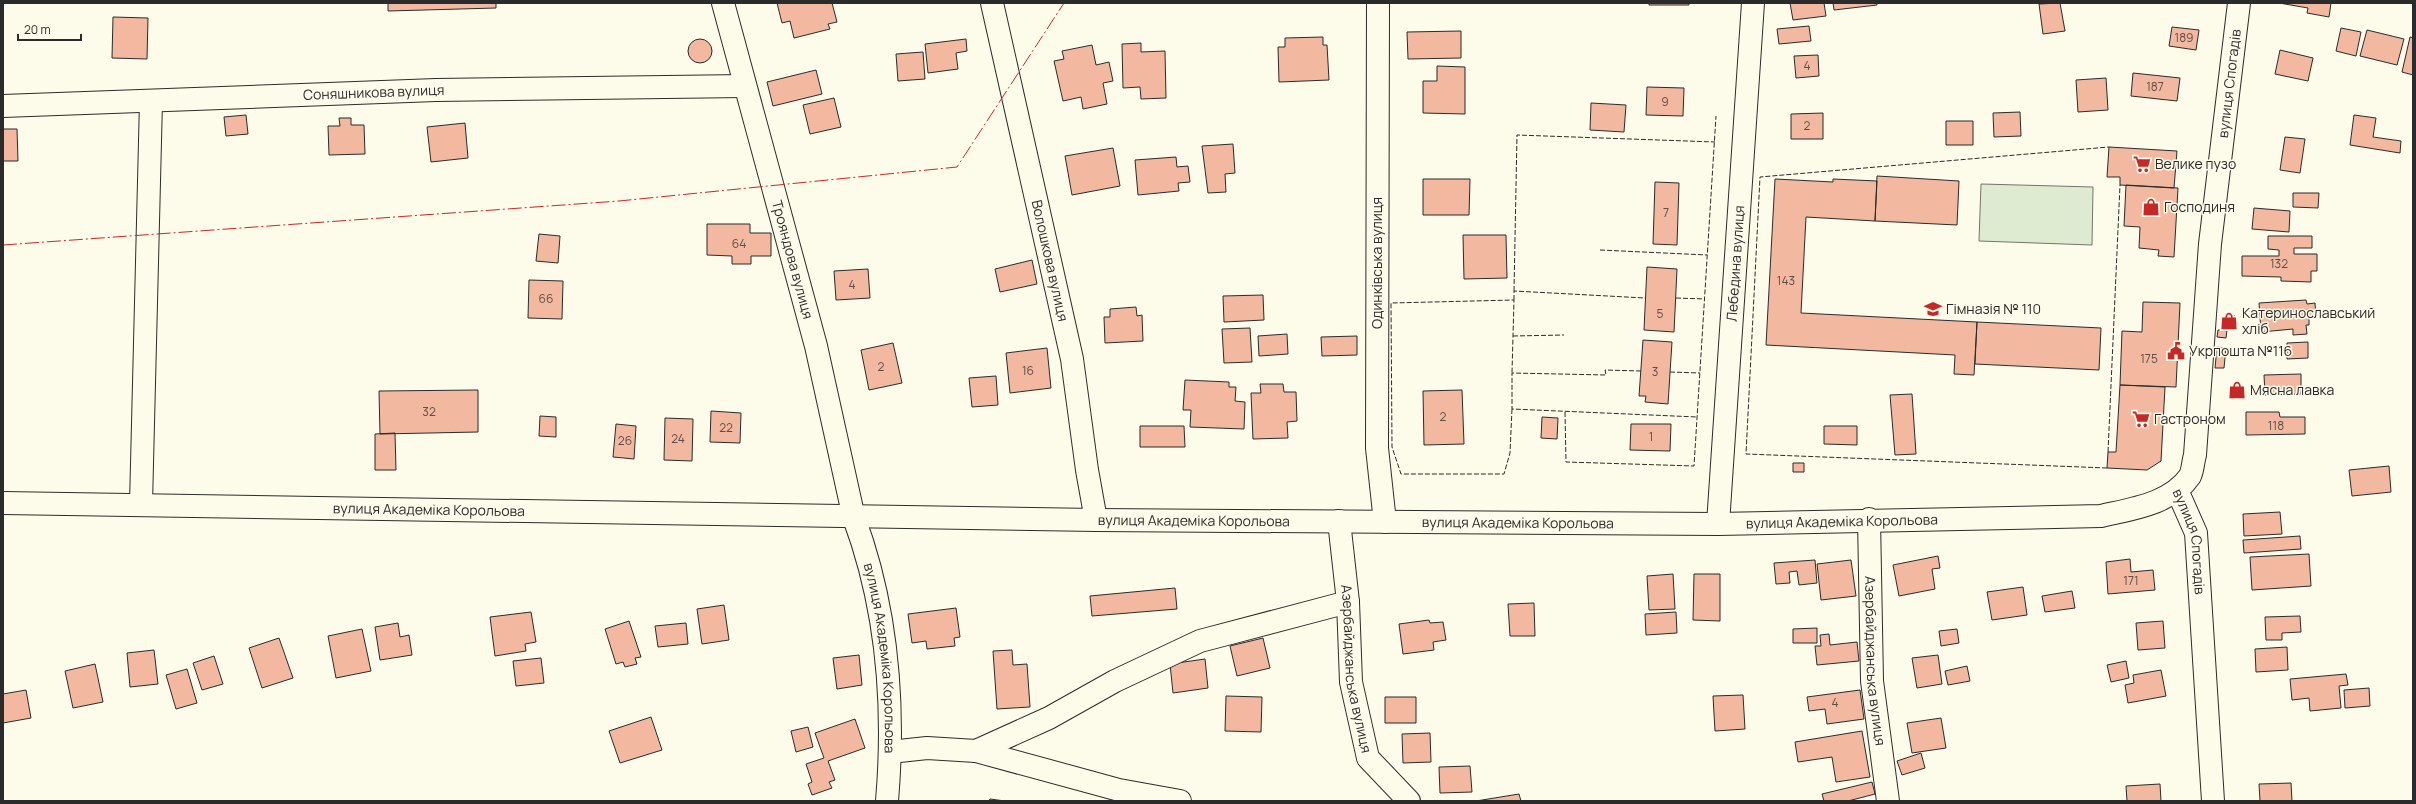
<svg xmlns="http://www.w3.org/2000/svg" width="2416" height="804" font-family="Manrope,sans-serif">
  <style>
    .green { fill: #deebd1; stroke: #74746e }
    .building { fill: #f2b8a0; stroke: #2b2b2b }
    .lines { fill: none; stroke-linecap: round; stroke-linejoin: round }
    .minor-casing { stroke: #2b2b2b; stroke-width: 24 }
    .major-casing { stroke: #2b2b2b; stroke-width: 24 }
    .minor { stroke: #fdfbea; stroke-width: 22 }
    .major { stroke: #fdfbea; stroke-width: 22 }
    .fence { stroke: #2b2b2b; stroke-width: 1; stroke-dasharray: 5 2; stroke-linecap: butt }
    .power { stroke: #c62828; stroke-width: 1; stroke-dasharray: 14 3 2 3; stroke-linecap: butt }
    .labels { text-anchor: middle; stroke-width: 3; stroke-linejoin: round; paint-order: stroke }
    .number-label { font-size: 12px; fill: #5d4e48 }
    .street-label { font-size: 14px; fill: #2b2b2b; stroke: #fdfbea }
    .poi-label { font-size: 14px; fill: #2b2b2b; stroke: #fdfbea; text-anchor: start }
  </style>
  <rect width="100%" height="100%" fill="#fdfbea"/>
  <path class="green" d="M1981,184L2093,187L2092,245L1979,241Z"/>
  <path class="building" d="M388,3H496V8L388,11Z
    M777,3H832L837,22L828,24L830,29L794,38L790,21L782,23Z
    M1649,3H1689V5H1649Z
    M1790,3H1824L1826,16L1793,20Z
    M1833,3H1877V5L1834,10Z
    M2060,3L2065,31L2043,34L2039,4Z
    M2279,3H2331L2329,17L2307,13L2308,8Z
    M113,17L148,18L147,59L112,58Z
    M1809,26L1811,41L1779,44L1777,29Z
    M2172,27L2199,30L2196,50L2169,46Z
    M2341,28L2361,32L2356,56L2336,51Z
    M2367,30L2404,39L2397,65L2360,56Z
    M1461,31V58L1408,59L1407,32Z
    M1323,37V45H1327L1329,80L1279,82L1278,47H1285V38Z
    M2410,37L2413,38V75L2402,72Z
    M688 51a12 12 0 1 1 24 0a12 12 0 1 1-24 0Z
    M966,39L967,51L956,53L958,69L928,73L925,44Z
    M1141,43V52L1165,51L1166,98L1141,99L1140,87L1123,88L1122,44Z
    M1092,45L1096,65L1109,62L1113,81L1103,83L1107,104L1083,109L1081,97L1063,101L1054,61L1064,59L1062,51Z
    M2280,50L2313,58L2308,81L2275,74Z
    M923,52L925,79L898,81L896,54Z
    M1818,55L1819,76L1796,78L1794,56Z
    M1437,66L1465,67V114L1423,113V81H1437Z
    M816,70L822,94L773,106L767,82Z
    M2133,73L2180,78L2177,101L2131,96Z
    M2106,78L2108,110L2078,112L2076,80Z
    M1647,87L1684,88L1683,116L1646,115Z
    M834,98L841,127L810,134L803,105Z
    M1591,103L1626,105L1624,132L1590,130Z
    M2020,112L2021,136L1994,137L1993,113Z
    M1823,113V139H1791V114Z
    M246,115L248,134L226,136L224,117Z
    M2354,115L2376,118L2373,137L2401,141L2400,153L2350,145Z
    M339,118H351V125H364L365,154L329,155L328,126H340Z
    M1946,121H1973V145H1946Z
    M465,123L468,158L431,162L427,127Z
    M3,129H17L18,161H3Z
    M2285,137L2305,139L2300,173L2280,170Z
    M1233,144L1235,173L1225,174L1226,192L1208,193L1202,146Z
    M2109,147L2177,151L2174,188L2120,185V177H2107Z
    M1113,148L1120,186L1072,195L1065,156Z
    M1176,157L1177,167L1188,166L1190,182L1178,183L1179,191L1138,195L1135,160Z
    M1877,176L1959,181L1957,225L1875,221Z
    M1423,179H1470L1469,215H1423Z
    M1775,179L1833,182V179L1877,181L1875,221L1806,217L1801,313L1977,322L1974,375L1954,374L1955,355L1766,345Z
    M1655,182L1679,183L1677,245L1653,244Z
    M2126,185L2178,188L2174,257L2158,256L2159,250L2139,248L2140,227L2124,226Z
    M2293,193H2319L2318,208L2293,207Z
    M2254,208L2290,211L2289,232L2252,229Z
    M707,224H750V233H771V256H751V264H732V256L707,255Z
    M539,234L560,236L558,263L536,261Z
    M1463,235H1506L1507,278L1464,279Z
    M2268,236H2312V248H2294V254H2317V271H2311V282L2281,281V277L2242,276V256H2279V250L2268,249Z
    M1032,260L1037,284L1000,292L995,269Z
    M1647,267L1677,269L1674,332L1644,330Z
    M868,269L870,298L836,300L834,271Z
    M529,280L563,281L562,319L528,318Z
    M1263,295L1264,320L1224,322L1223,296Z
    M2306,300L2307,304L2315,303L2316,317H2309V325H2306L2307,334L2293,335V329L2261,332L2259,303Z
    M2143,302L2180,303L2176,387L2120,385L2122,331L2142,332Z
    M1136,307L1137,316L1142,315L1143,341L1105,343L1104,317H1110V309Z
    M2225,315L2235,316L2234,326H2224Z
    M1977,322L2101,328L2099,370L1975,364Z
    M1250,328L1252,362L1224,363L1222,329Z
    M2218,330H2227L2226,338L2217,337Z
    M1287,334L1288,354L1259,356L1258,336Z
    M1357,336V355L1322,356L1321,337Z
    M1643,340L1672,342L1668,404L1645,402L1646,396H1639Z
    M2308,342V358L2287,359V343Z
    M893,343L902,383L869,390L861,350Z
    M2217,347L2226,348L2224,368H2215Z
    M1047,348L1051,388L1010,393L1006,353Z
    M2301,374V394L2265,395L2264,375Z
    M996,376L998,405L972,407L969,378Z
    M1185,380L1229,382V387H1236L1235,401L1245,402L1244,429L1190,427L1191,410H1183Z
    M1260,384H1283L1284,392H1296L1297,421L1287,422L1288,438L1253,439L1251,393H1261Z
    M2233,384H2241V396L2233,395Z
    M2120,385L2165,387L2161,461L2147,470L2107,468L2108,452H2116Z
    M478,390V432L380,434L379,391Z
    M1462,390L1464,444L1424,445L1423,391Z
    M1912,394L1916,454L1895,455L1890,395Z
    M711,411L741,413L740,443L710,442Z
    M2246,412H2279L2280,417H2305V434L2246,435Z
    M540,416L556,417V437L539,436Z
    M1542,417L1558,418L1557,439L1541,438Z
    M665,418L693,419L692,461L664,460Z
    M616,424L636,426L634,459L613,457Z
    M1631,424H1671L1670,451L1630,450Z
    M1140,426H1184L1185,447H1140Z
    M1824,426H1857V445L1824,444Z
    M395,433L396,470H375V434Z
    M1793,463H1804V472H1793Z
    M2389,466L2391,492L2352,496L2349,470Z
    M2280,512L2282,534L2244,536L2243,514Z
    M2300,536L2301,549L2244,553L2243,540Z
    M2309,554L2311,586L2252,590L2250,557Z
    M1938,556L1940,568L1932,569L1935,589L1899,596L1893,565Z
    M2130,559L2131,572L2153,570L2155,590L2108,594L2106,562Z
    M1815,560L1817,583L1799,585L1797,571L1789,572L1790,583L1776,584L1774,563Z
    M1851,560L1856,596L1821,600L1817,564Z
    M1673,574L1675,609L1649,610L1647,576Z
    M1694,574H1720V621L1693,620Z
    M2023,587L2027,615L1992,620L1987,592Z
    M1175,588L1177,609L1092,616L1090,596Z
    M2072,591L2075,608L2045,612L2042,596Z
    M1534,603L1535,636H1510L1508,604Z
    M724,605L729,640L702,644L697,609Z
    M956,608L960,637L954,638L955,646L927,649L926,641L912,643L908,614Z
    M531,612L536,642L525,644L526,651L495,656L490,617Z
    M1676,612L1677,633L1646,635L1645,614Z
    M2300,616L2301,632L2282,633V640H2266L2265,617Z
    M1429,620L1430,623L1443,622L1446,640L1433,642L1434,650L1403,654L1399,624Z
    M629,621L641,657L635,658L637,664L625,667L623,662L616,664L605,629Z
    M2163,621L2165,648L2138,650L2136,623Z
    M398,623L400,637L409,635L412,655L380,660L375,627Z
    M686,623L688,644L658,647L655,626Z
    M1817,628V643H1793V629Z
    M362,629L371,671L336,678L328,636Z
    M1957,629L1959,643L1941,646L1939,631Z
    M1829,634L1830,645L1857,642L1859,661L1817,665L1815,646H1821L1820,635Z
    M279,638L293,678L262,688L249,648Z
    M1263,638L1270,668L1237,676L1230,646Z
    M2287,647L2288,670L2256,672L2255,649Z
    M154,650L158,684L130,687L127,653Z
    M1012,650L1013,665L1027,664L1030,707L997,709L993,651Z
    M859,655L862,685L837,689L833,658Z
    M1938,655L1942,684L1917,688L1912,658Z
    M214,656L223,684L202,690L193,663Z
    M541,658L544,683L516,686L513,661Z
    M1205,659L1208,688L1173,693L1170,664Z
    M2126,661L2129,678L2111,682L2107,665Z
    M95,664L103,702L73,708L65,671Z
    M1967,666L1970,681L1948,685L1945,671Z
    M187,669L197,703L176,709L166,675Z
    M2161,670L2166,696L2128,703L2125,685L2134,683L2133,675Z
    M2346,674L2348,685L2339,686L2341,708L2310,711L2309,698L2292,700L2290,679Z
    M2369,688L2370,706L2345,708L2344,690Z
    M26,690L31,718L3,723V694Z
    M1860,690L1864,719L1827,724L1825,709L1809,711L1807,697Z
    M1743,695L1745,729L1715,731L1713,696Z
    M1226,696L1262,697L1261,732L1225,731Z
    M1385,697H1416V723H1385Z
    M651,717L662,750L620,763L609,731Z
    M1941,718L1946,748L1912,753L1907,723Z
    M855,719L865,748L828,761L835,780L829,782L832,788L812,795L808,784L812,782L806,764L824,758L815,733Z
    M808,727L813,747L796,752L791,731Z
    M1862,731L1870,777L1836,782L1832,757L1798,762L1795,742Z
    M1430,733L1431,762L1403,763L1402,734Z
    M1921,753L1925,768L1902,775L1897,761Z
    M1470,766L1472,792L1440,793L1439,767Z
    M1872,782L1875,794L1848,801H1824L1822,794Z
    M2291,783L2292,801H2260L2259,784Z
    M2160,784L2161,801H2127L2126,786Z
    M1519,794L1521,801H1476Z
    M990,799L1005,801H989Z"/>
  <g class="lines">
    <g class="minor-casing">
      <g id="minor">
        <path id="s1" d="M723,3L816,346L854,518C887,607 895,706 887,801"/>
        <path id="s2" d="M992,3L1072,359L1087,470L1096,520"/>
        <path d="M1378,3L1377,448L1385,522"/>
        <path id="s3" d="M3,106L436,90L745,86"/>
        <path id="s4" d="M2177,490L2196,533L2213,801"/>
        <path d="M141,504L151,101"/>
        <path id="s5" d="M1869,519L1872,681L1888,801"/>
        <path id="s6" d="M1339,521L1348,602L1351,682L1368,758L1409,801"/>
        <path id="s7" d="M1718,524L1753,3"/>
        <path d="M976,751L1119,790L1180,801"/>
        <path d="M890,752L927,748L976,751L1049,718L1115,681L1200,641L1348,602"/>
      </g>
    </g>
    <g class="major-casing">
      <g id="major">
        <path id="s8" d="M3,503L1096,520L1718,524L2101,516C2131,509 2171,504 2190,476C2193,470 2193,461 2195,455L2210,244L2239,3"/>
      </g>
    </g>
    <use href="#minor" class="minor"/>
    <use href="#major" class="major"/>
    <path class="fence" d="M1600,250L1707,255
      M1514,291L1517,135L1715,142
      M1676,298L1705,299
      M1514,300V291L1645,298
      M1513,336L1564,335
      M1641,371L1605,370L1606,375L1512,373V409L1697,417
      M1670,372L1700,373
      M1512,409L1510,453L1504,474H1401L1392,447L1391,303L1514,300L1512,373
      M1565,412L1566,462L1694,466L1716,116
      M2108,452L2120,185
      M2107,468L1746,454L1760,177L2109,147"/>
    <path class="power" d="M3,245L619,201L957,167L1064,3"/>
  </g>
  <defs>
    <g id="supermarket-bare" transform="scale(1.38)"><path d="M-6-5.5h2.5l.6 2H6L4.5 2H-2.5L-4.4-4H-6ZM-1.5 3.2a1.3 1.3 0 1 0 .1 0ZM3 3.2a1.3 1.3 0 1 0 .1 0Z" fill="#c62828" stroke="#fdfbea" stroke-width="2.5" paint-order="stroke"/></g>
    <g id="shop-bare" transform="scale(1.38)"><path d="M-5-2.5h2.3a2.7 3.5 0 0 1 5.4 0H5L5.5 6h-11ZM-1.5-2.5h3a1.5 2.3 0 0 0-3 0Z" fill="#c62828" stroke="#fdfbea" stroke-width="2.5" paint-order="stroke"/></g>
    <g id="school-bare" transform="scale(1.38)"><path d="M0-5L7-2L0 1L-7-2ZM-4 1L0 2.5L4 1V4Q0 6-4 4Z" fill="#c62828" stroke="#fdfbea" stroke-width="2.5" paint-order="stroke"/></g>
    <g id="civic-bare" transform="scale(1.38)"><path d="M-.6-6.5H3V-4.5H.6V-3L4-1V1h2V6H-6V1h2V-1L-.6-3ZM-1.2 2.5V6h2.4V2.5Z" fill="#c62828" stroke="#fdfbea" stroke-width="2.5" paint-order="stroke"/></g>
  </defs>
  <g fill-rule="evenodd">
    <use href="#supermarket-bare" x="2142" y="164"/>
    <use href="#shop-bare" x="2151" y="207"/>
    <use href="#school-bare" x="1933" y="309"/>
    <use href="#shop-bare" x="2229" y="321"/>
    <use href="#civic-bare" x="2176" y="351"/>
    <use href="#shop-bare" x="2237" y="390"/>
    <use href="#supermarket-bare" x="2141" y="419"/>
  </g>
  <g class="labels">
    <g class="number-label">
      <text x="2184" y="42">189</text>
      <text x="1807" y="70">4</text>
      <text x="2155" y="91">187</text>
      <text x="1665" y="106">9</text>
      <text x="1807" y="130">2</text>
      <text x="1666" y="217">7</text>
      <text x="739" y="248">64</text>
      <text x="2279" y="268">132</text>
      <text x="1786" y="285">143</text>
      <text x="852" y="289">4</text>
      <text x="546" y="303">66</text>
      <text x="1660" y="318">5</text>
      <text x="2149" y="363">175</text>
      <text x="881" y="371">2</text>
      <text x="1028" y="375">16</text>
      <text x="1655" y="376">3</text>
      <text x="429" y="416">32</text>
      <text x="1443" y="421">2</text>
      <text x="2276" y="430">118</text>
      <text x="726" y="432">22</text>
      <text x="1651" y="441">1</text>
      <text x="678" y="443">24</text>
      <text x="625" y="445">26</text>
      <text x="2131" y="585">171</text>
      <text x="1835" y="707">4</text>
    </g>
    <g class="street-label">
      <text dy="5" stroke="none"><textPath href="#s8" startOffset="2593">вулиця Спогадів</textPath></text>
      <text dy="5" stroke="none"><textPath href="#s3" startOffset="371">Соняшникова вулиця</textPath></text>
      <text dy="5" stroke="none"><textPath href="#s1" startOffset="266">Трояндова вулиця</textPath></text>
      <text dy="5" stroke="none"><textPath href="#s2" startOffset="264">Волошкова вулиця</textPath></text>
      <text transform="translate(1377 263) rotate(-90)" y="5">Одинківська вулиця</text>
      <text dy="5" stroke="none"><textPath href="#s7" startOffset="261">Лебедина вулиця</textPath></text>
      <text dy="5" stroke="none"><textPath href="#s8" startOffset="426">вулиця Академіка Корольова</textPath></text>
      <text dy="5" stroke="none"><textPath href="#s8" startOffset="1191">вулиця Академіка Корольова</textPath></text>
      <text dy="5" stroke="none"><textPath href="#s8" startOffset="1839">вулиця Академіка Корольова</textPath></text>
      <text dy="5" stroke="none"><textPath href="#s8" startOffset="1515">вулиця Академіка Корольова</textPath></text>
      <text dy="5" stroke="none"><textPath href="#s4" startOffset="54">вулиця Спогадів</textPath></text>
      <text dy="5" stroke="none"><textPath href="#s1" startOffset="675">вулиця Академіка Корольова</textPath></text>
      <text dy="5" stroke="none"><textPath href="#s5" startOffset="142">Азербайджанська вулиця</textPath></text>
      <text dy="5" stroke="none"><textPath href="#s6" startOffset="149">Азербайджанська вулиця</textPath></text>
    </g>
    <g class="poi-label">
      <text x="2155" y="169">Велике пузо</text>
      <text x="2164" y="212">Господиня</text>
      <text x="1946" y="314">Гімназія № 110</text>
      <text x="2242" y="318">Катеринославський<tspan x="2242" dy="16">хліб</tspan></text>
      <text x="2189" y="356">Укрпошта №116</text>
      <text x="2250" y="395">Мясна лавка</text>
      <text x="2154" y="424">Гастроном</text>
    </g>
  </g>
  <rect width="2416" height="804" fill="none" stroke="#2b2b2b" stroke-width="8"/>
  <path d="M18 34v6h63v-6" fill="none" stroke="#2b2b2b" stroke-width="2"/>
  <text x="24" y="34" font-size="12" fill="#2b2b2b" stroke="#fdfbea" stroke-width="3" paint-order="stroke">20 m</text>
</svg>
